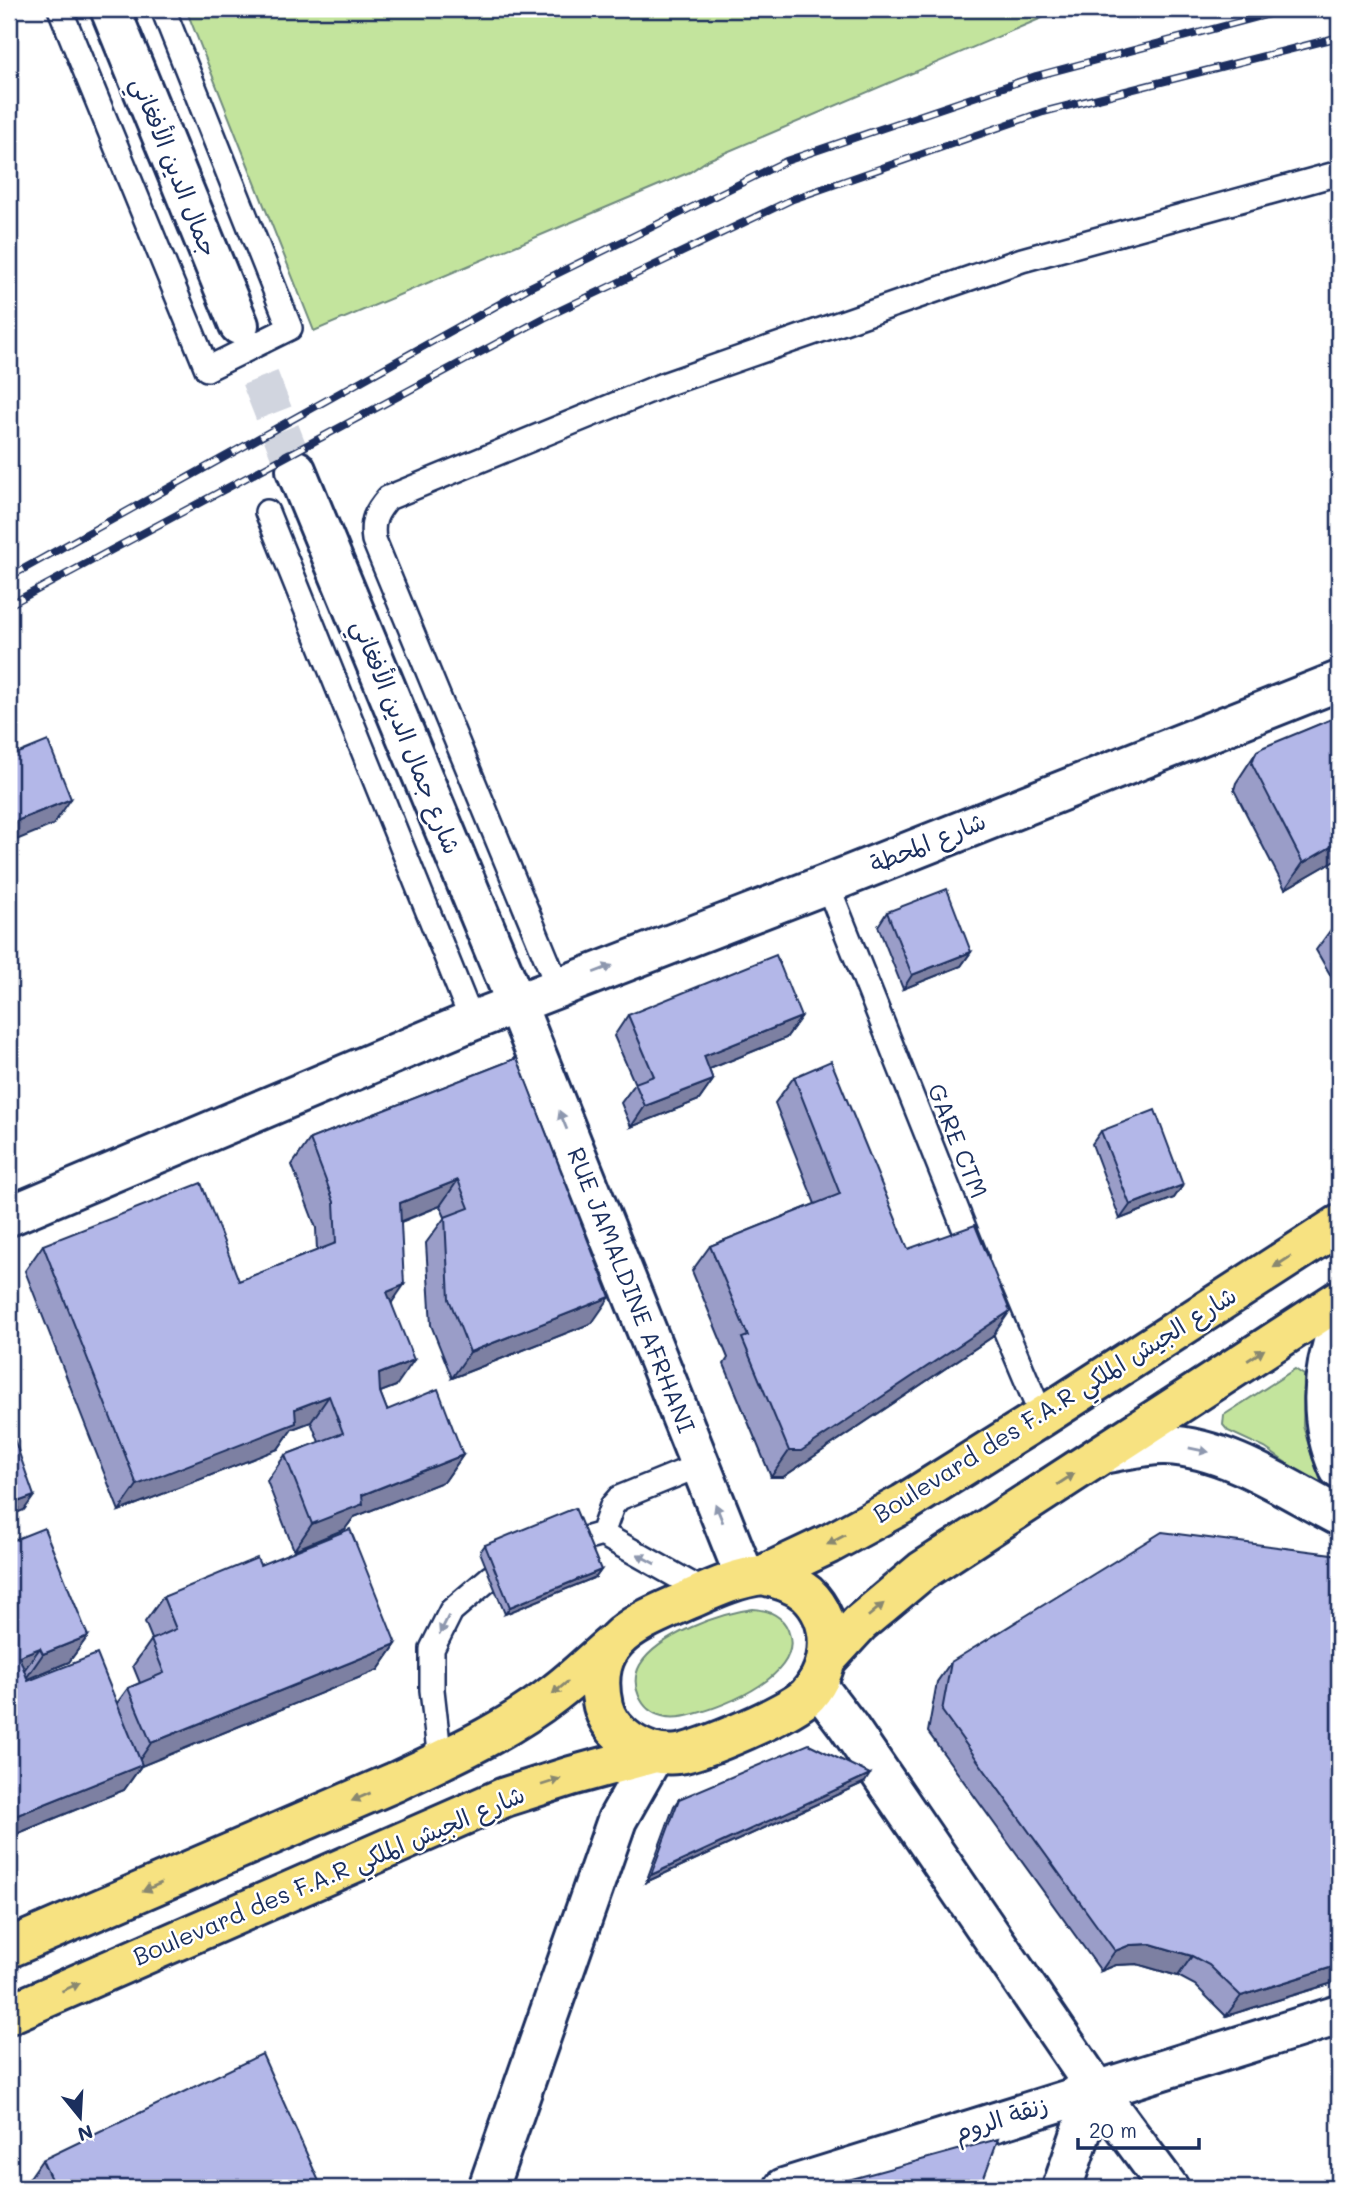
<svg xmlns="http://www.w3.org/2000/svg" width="1348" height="2197" font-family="Mali,'Playpen Sans Arabic',sans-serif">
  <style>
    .green { fill: #c3e49d; stroke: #6f8a7e; stroke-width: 2 }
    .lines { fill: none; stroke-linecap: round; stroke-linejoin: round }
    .minor-tunnel { stroke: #d1d5df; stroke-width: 38; stroke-dasharray: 38 19; stroke-linecap: butt }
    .service-casing { stroke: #1b2f5e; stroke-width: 28 }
    .minor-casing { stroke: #1b2f5e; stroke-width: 44 }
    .tertiary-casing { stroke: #1b2f5e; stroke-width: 44 }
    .primary-casing { stroke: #1b2f5e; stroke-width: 44 }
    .service { stroke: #fff; stroke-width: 23 }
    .minor { stroke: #fff; stroke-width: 38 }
    .tertiary { stroke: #fff; stroke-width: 38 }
    .primary { stroke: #f7e281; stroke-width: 38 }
    .rail-casing { stroke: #1b2f5e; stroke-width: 8 }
    .rail { stroke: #fff; stroke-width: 5; stroke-dasharray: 16; stroke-linecap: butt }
    .wall { fill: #9a9dc8; stroke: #1b2f5e; stroke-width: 2 }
    .shaded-wall { fill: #7d80a2; stroke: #1b2f5e; stroke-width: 2 }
    .building { fill: #b3b7e8; stroke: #1b2f5e; stroke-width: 2 }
    .oneway { fill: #8d97ae }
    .oneway2 { fill: #898870 }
    .labels { text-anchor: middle; stroke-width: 5; stroke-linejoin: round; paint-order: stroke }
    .street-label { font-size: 24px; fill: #1b2f5e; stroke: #fff }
  </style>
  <rect width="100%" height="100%" fill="#fff"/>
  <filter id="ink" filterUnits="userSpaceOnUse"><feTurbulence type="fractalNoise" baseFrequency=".0143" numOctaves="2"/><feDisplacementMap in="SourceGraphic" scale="14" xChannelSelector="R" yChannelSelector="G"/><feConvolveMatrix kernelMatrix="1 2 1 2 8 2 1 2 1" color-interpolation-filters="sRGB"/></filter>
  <g filter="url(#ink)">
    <path class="green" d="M186,9H1063L708,160L690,172L314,331Z
      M1295,1369L1304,1375L1303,1426L1313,1459L1321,1478L1319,1484L1315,1483L1265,1448L1228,1431L1223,1425L1224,1415Z
      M753,1609C768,1610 782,1615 788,1630C806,1674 726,1706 694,1714C684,1717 672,1719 662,1716C641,1711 629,1685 640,1665C658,1635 721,1613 753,1609Z"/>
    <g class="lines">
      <path class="minor-tunnel" d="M239,325L296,470"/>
      <g class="service-casing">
        <path id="service" d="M60,9L207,369L290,328L163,9
          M267,512L472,1021
          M827,884L976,1258
          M558,987L374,540C371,521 376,512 388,498L663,385L1022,260L1339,173
          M991,1296L1042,1417
          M602,1534L612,1506L619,1498L700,1465
          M581,1540L602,1534L705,1592
          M440,1761L432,1690V1649L451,1611L491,1577"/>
      </g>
      <g class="minor-casing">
        <g id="minor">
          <path d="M110,9L239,325"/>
          <path id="s1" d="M296,470L516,1003L745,1577"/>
          <path d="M9,1216L472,1021L827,884L1339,681"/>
          <path d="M816,1684L848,1726L1096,2089L1169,2188"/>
          <path d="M784,2188L1339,2015"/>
          <path d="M1062,2188L1096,2089"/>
        </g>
      </g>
      <g class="tertiary-casing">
        <path id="tertiary" d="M1339,1325C1321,1372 1318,1422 1339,1469
          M1107,1453C1126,1450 1147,1444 1166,1445C1228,1448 1285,1488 1339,1516
          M488,2188L617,1820L655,1753"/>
      </g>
      <g class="primary-casing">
        <path id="primary" d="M763,1575L829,1544L903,1504L1042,1417L1339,1225
          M763,1575C779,1579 794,1583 807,1594C836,1621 833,1667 808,1695C793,1712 701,1751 678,1754C670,1755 659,1754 651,1752C630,1745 609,1729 603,1706C588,1638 637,1623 688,1600C713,1589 736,1578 763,1575Z
          M827,1659L860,1623L922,1571L1339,1300
          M9,1948L395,1782C450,1756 507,1731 555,1693C575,1678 593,1660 612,1644
          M9,2014L505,1797L571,1776L655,1753"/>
      </g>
      <use href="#service" class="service"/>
      <use href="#minor" class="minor"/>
      <use href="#tertiary" class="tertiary"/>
      <use href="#primary" class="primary"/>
      <g class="rail-casing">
        <path id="rail" d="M9,577L530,287L786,161L1036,76L1288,9
          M9,605L544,318L793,199L1043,112L1339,37"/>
      </g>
      <use href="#rail" class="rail"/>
    </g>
    <path class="wall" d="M1339,716V858L1285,889L1234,790L1236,783L1257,751Z
      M887,912L971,952L961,966L903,989L878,926Z
      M1339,921V990L1316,950L1335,924Z
      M628,1015L801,1017L786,1038L709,1069L713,1080L699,1100L631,1127L621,1103L635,1084L614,1036Z
      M517,1058L592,1323L452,1378L431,1325L426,1243L445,1217L440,1206L401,1222L392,1303L396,1386L380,1392L387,1410L463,1455L445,1481L354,1517L345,1529L294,1550L267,1481L285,1455L319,1442L311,1422L292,1429L278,1449L119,1511L25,1271L43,1245L239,1281L317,1251L316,1228L292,1165L310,1139Z
      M794,1077L908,1249L992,1337L783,1477H771L724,1364L728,1358L692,1271L710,1246L815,1204L775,1103Z
      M1101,1131L1183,1185L1174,1198L1120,1219L1092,1144Z
      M9,1542L88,1636L69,1662L28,1679V1681L117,1703L128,1688L140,1683L133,1666L152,1639L145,1622L163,1597L260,1565L396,1644L378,1670L141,1766L124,1790L9,1837Z
      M485,1545L601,1570L596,1577L505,1614L480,1552Z
      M951,1662L1339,1981L1226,2016L1195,1985L1178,1976L1137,1964L1116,1965L1101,1971L928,1732L937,1682Z
      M865,1782L646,1882L674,1806L679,1799Z
      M42,2160L322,2188H25L24,2186Z"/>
    <path class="shaded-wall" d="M71,799L53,825L9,843V824Z
      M1339,842V858L1285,889L1303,863Z
      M971,952L961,966L903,989L912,975Z
      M801,1017L786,1038L690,1077L704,1056Z
      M713,1080L699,1100L631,1127L645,1106Z
      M458,1180L440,1206L382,1229L400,1203Z
      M1183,1185L1174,1198L1120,1219L1130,1205Z
      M404,1285L386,1311L387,1292Z
      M610,1297L592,1323L452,1378L470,1352Z
      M1010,1311L992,1337L783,1477H771L789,1451Z
      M414,1360L396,1386L360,1400L379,1374Z
      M329,1396L311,1422L292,1429L278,1449L119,1511L137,1485L295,1409Z
      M463,1455L445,1481L354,1517L345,1529L294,1550L312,1524L362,1495Z
      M34,1496L24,1510L9,1516V1505Z
      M601,1570L596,1577L505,1614L510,1607Z
      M88,1636L69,1662L25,1680L43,1654Z
      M396,1644L378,1670L141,1766L124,1790L9,1837V1820L10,1818L134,1768L151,1743Z
      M40,1648L22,1673L19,1656Z
      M870,1774L865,1782L646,1882L651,1875Z
      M1151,1944L1192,1956L1178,1976L1137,1964L1116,1965L1101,1971L1115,1951L1130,1945Z
      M1339,1965V1981L1226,2016L1241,1996Z"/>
    <path class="building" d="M1339,716V842L1303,863L1252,764L1254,757L1257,751L1264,747Z
      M48,741L71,799L9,824V757Z
      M947,889L971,952L912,975L887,912Z
      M1339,921V932L1335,924Z
      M776,955L801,1017L704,1056L713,1080L645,1106L635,1083L654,1076L628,1015Z
      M517,1058L610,1297L470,1352L449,1299L445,1217L469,1208L458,1180L400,1203L404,1285L387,1292L414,1360L379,1374L380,1392L387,1410L438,1389L463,1455L362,1495L363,1504L312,1524L285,1455L343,1433L329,1396L295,1409L296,1423L137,1485L43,1245L201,1183L239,1281L336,1243L334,1202L310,1139Z
      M831,1061L908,1249L975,1225L1010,1311L801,1451H789L742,1338L748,1336L710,1246L840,1194L794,1077Z
      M1155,1110L1183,1185L1130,1205L1101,1131Z
      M9,1424L34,1496L9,1505Z
      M575,1508L601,1570L510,1607L485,1545Z
      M44,1528L88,1636L43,1654L40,1648L19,1656L28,1681L97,1654L142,1765L10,1818L9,1815V1542Z
      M350,1529L396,1644L151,1743L128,1688L164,1673L151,1640L176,1629L163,1597L257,1558L260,1565Z
      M1162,1532L1339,1555V1965L1241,1996L1209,1965L1192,1956L1151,1944L1130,1945L1115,1951L942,1711L951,1662Z
      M809,1744L870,1774L651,1875L679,1799Z
      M262,2054L322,2188H55L42,2160Z
      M998,2139L980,2188H819Z"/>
    <defs><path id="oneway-solid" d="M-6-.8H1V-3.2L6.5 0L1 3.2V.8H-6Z" transform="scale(1.75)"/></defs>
    <g class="oneway">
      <use href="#oneway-solid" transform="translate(603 969) rotate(-21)"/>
      <use href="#oneway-solid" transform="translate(563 1120) rotate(-112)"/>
      <use href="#oneway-solid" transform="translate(1199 1450) rotate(12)"/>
      <use href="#oneway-solid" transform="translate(719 1513) rotate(-112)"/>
      <use href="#oneway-solid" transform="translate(646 1559) rotate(-151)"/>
      <use href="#oneway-solid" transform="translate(444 1625) rotate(116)"/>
    </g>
    <g class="oneway2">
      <use href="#oneway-solid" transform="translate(1282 1262) rotate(147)"/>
      <use href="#oneway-solid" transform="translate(1256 1355) rotate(-33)"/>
      <use href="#oneway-solid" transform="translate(1066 1479) rotate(-33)"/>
      <use href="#oneway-solid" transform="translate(836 1540) rotate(152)"/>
      <use href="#oneway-solid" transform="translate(876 1610) rotate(-40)"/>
      <use href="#oneway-solid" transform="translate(560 1688) rotate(140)"/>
      <use href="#oneway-solid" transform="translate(551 1782) rotate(-18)"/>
      <use href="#oneway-solid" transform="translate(361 1797) rotate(157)"/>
      <use href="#oneway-solid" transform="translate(152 1887) rotate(157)"/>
      <use href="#oneway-solid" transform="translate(71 1987) rotate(-24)"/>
    </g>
  </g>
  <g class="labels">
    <g class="street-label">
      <text transform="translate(174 167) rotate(68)" y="8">جمال الدين الأفغاني</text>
      <text transform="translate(406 737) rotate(68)" y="8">شارع جمال الدين الأفغاني</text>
      <text transform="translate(928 843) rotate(-22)" y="8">شارع المحطة</text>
      <text transform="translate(957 1141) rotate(68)" y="8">GARE CTM</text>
      <text dy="8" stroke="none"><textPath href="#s1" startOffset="886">RUE JAMALDINE AFRHANI</textPath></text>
      <text transform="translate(1055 1405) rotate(-32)" y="8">Boulevard des F.A.R شارع الجيش الملكي</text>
      <text transform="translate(329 1876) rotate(-23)" y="8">Boulevard des F.A.R شارع الجيش الملكي</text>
      <text transform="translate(1001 2119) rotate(-18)" y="8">زنقة الروم</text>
    </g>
  </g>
  <rect width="1348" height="2197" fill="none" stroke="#fff" stroke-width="35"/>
  <rect x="18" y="18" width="1313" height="2162" fill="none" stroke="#1b2f5e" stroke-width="2.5" filter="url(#ink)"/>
  <g transform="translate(80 2117) rotate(162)" stroke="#ffffff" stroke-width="5" paint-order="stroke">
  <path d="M0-5L12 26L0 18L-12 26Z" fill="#1b2f5e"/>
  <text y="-10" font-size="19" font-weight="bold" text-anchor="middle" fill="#1b2f5e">N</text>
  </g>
  <path d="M1078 2138v10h121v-10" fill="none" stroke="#1b2f5e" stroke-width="3.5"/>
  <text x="1089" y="2138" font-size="21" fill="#1b2f5e" stroke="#ffffff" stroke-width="5" paint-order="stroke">20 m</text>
</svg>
